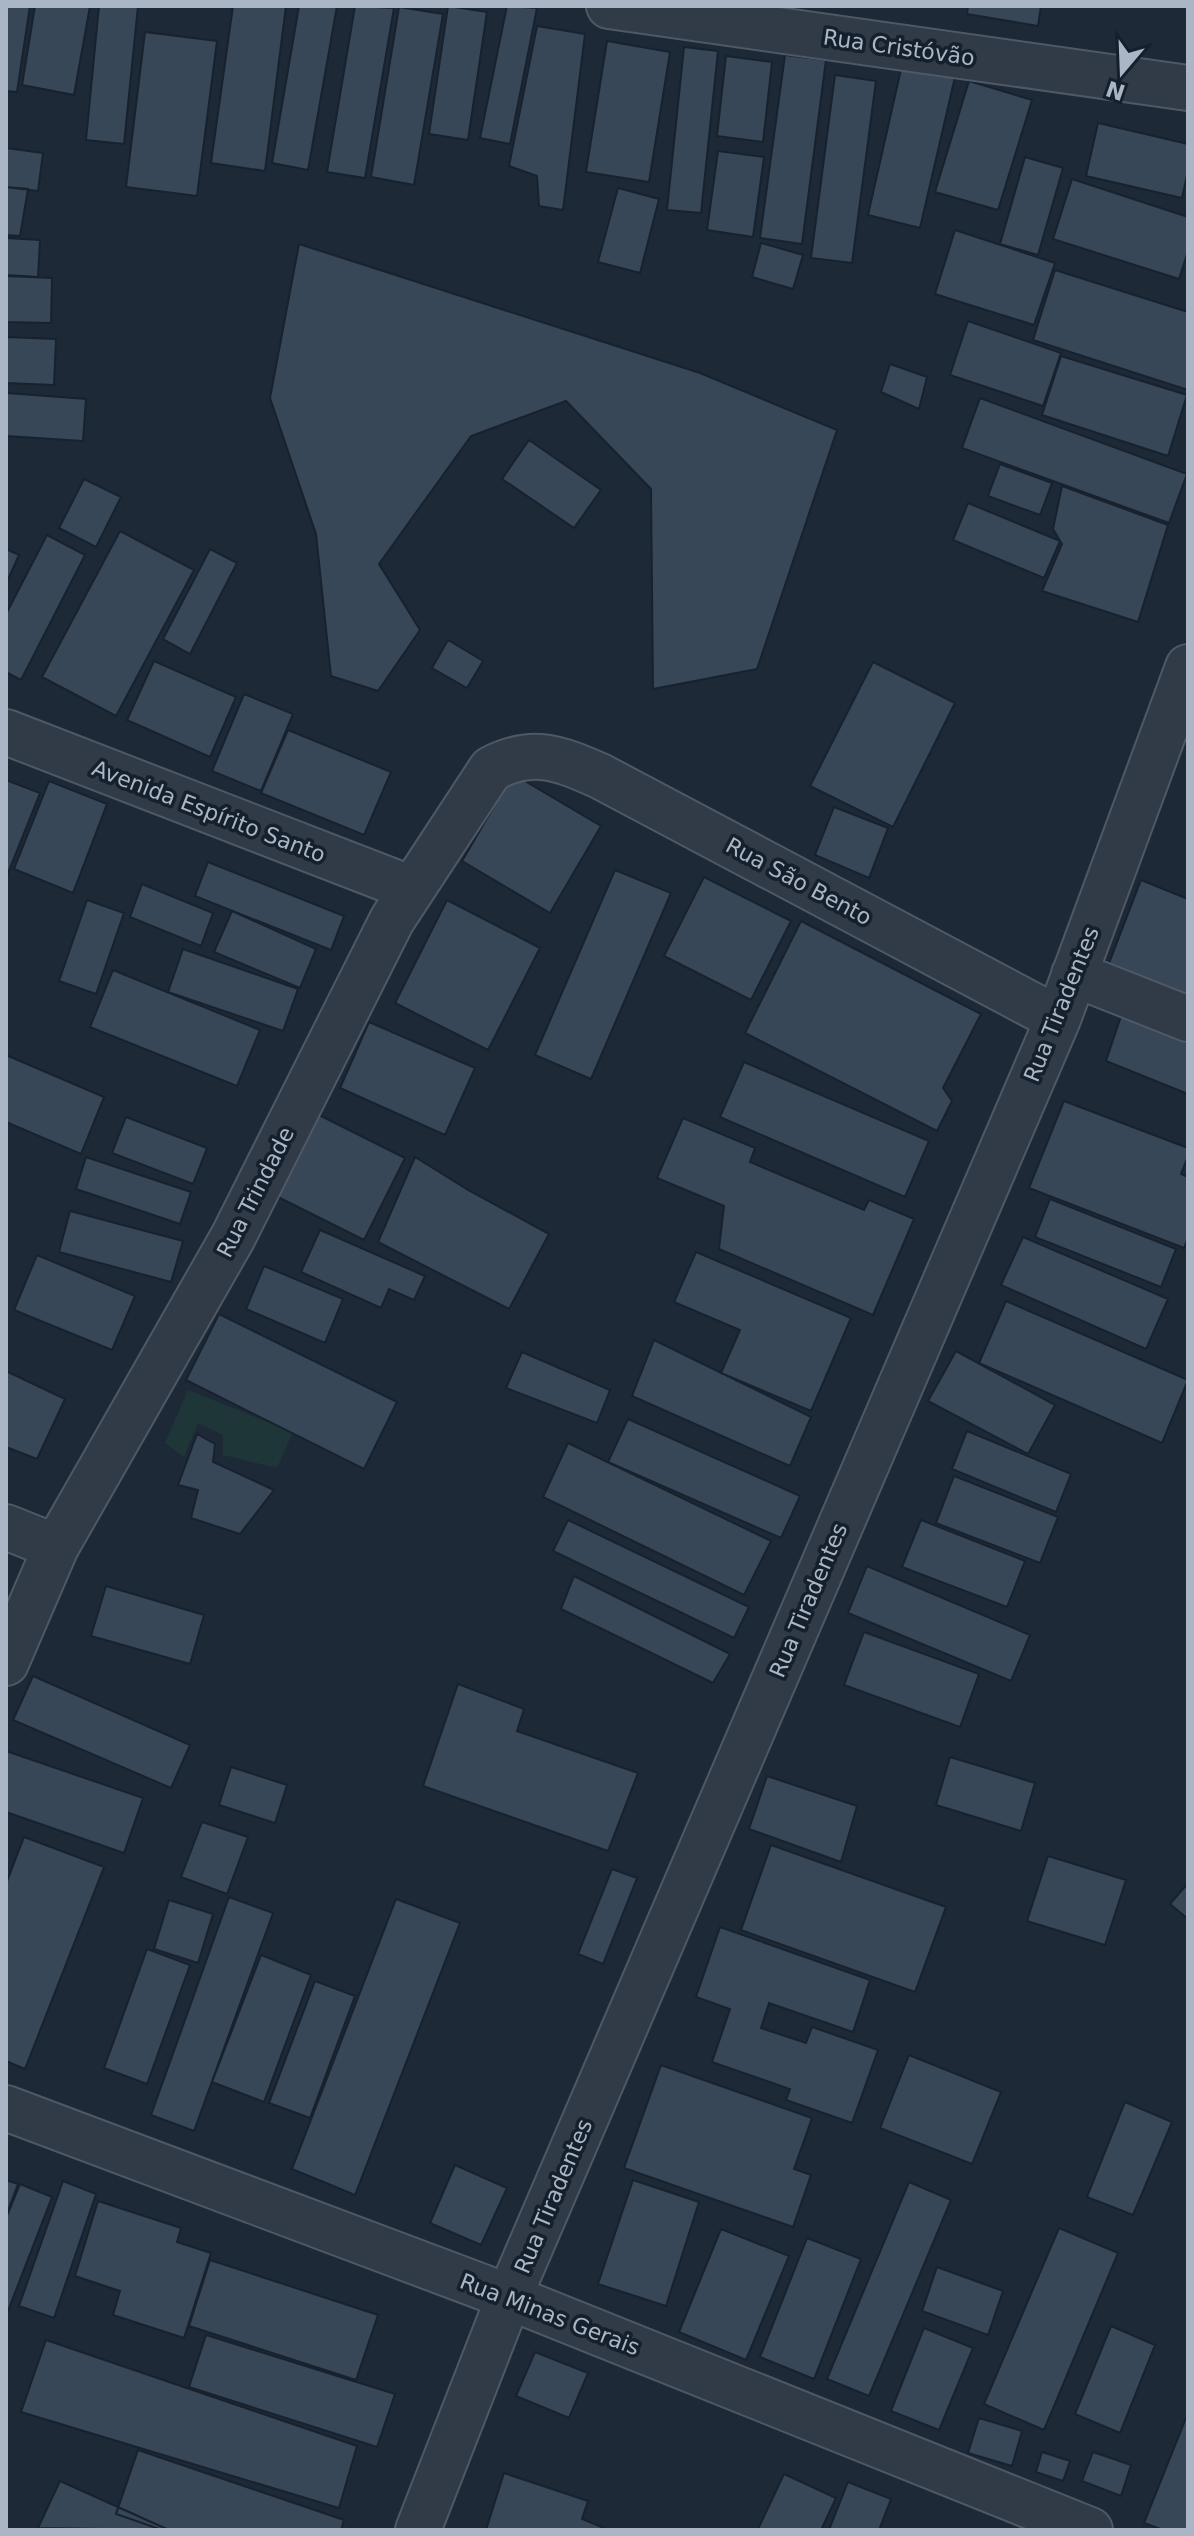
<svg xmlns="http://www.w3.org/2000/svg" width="1194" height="2536" font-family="'DejaVu Sans',sans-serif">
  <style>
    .green { fill: #1f3638 }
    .building { fill: #384758; stroke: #18222e; stroke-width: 2 }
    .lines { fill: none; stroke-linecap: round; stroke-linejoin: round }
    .minor-casing { stroke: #4e5866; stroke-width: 48 }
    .minor { stroke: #303b47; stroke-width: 44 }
    .labels { text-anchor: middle; stroke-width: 7; stroke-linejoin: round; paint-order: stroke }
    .street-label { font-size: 22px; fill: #aab5c5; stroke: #16202c }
  </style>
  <rect width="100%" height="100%" fill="#1d2937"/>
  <path class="green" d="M188,1390L293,1432L277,1468L223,1455V1435L198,1423L184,1457L165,1443Z"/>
  <path class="building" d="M6,6H30L17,92L6,91Z
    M35,6H90L74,95L22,85Z
    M99,6H138L124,144L86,140Z
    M233,6H286L265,171L211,163Z
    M299,6H337L308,170L272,163Z
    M355,6L394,8L365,178L327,172Z
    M448,6L487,12L468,140L429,134Z
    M507,6L537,8L510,144L480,138Z
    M968,6H1041L1038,26L967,14Z
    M399,7L443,14L414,185L371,177Z
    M537,26L585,34L563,210L539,206L537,176L509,166Z
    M145,32L217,41L197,196L126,187Z
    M607,41L670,52L649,182L586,172Z
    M684,47L718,51L701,213L667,210Z
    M785,55L826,60L802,244L760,238Z
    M726,56L772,62L763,142L717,136Z
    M902,65L955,77L920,228L868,215Z
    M835,75L876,81L852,263L811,258Z
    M969,81L1032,100L998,210L935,192Z
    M1098,123L1188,144V171L1182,198L1086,176Z
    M6,148L43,153L38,191L6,187Z
    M718,151L764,157L753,237L707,230Z
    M1025,157L1063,168L1038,255L1000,244Z
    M1072,179L1188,217V251L1179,279L1053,239Z
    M6,187L28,189L20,236L6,235Z
    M618,188L659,199L640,273L598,262Z
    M955,230L1055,263L1034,325L935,294Z
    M6,238L40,240L38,277L6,275Z
    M761,243L803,255L793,289L752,277Z
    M299,244L700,373L837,430L757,669L653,689L651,489L566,401L471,436L379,564L420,630L378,691L331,676L316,534L270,398Z
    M1055,270L1188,312V390L1033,340Z
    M6,276L52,278L51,323L6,322Z
    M968,321L1061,353L1043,406L950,375Z
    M6,337L56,339L54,385L6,383Z
    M1061,356L1187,395L1168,456L1042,415Z
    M890,364L927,377L919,409L881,392Z
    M7,393L86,399L83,441L6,436Z
    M980,398L1187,474L1169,523L962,448Z
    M529,440L601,490L574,528L502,479Z
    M1000,464L1052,483L1040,515L988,496Z
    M84,479L121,497L96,547L59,528Z
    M1062,486L1168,525L1138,622L1042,591L1062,544L1053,529Z
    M968,503L1060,541L1044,578L953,540Z
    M120,531L194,570L116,716L42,677Z
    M47,535L85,555L21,680L6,672V614Z
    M6,549L19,555L6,584Z
    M210,549L237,563L190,654L163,639Z
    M448,640L483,661L467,688L432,668Z
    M154,661L236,697L210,757L127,720Z
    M873,662L955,703L893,827L810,786Z
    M244,694L293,714L261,791L212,771Z
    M288,730L391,772L364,835L261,793Z
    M513,774L601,826L550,913L462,861Z
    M6,780L40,793L6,878Z
    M49,781L107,804L73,893L14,869Z
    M834,807L888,828L869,878L815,855Z
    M208,862L344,916L331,950L195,896Z
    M615,870L671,893L591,1079L535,1055Z
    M704,877L791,921L751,1000L664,956Z
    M1141,880L1188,899V1002L1106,971Z
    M142,884L213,913L201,946L130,917Z
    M87,900L124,913L96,994L59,981Z
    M447,900L540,948L488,1050L395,1003Z
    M232,911L316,949L300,988L214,952Z
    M801,921L981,1014L943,1088L952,1101L937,1131L745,1033Z
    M183,949L298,989L283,1031L168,992Z
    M113,970L260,1030L237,1086L90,1027Z
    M1123,1010L1188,1035V1094L1106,1061Z
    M369,1022L475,1068L445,1135L340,1088Z
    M6,1055L104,1097L81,1154L6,1122Z
    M744,1062L929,1141L905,1197L720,1117Z
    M1064,1101L1188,1148V1156L1181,1174L1188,1177V1238L1184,1248L1029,1188Z
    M305,1108L405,1158L364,1240L264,1190Z
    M126,1117L207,1148L193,1184L112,1153Z
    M683,1118L755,1148L750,1162L864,1210L869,1200L914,1219L873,1315L719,1249L724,1206L657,1178Z
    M86,1157L191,1192L180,1224L76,1189Z
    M415,1157L468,1190L549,1234L509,1309L378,1242Z
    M1050,1199L1176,1249L1161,1287L1035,1237Z
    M70,1211L183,1241L171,1282L59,1252Z
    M320,1230L425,1276L414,1300L389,1289L381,1308L301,1272Z
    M1023,1237L1168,1299L1146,1349L1001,1285Z
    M696,1252L851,1318L811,1411L721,1373L740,1330L674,1302Z
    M37,1255L135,1296L112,1350L14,1310Z
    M264,1266L343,1299L325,1343L246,1309Z
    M1006,1301L1188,1380L1162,1443L979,1363Z
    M219,1314L397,1402L364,1469L186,1380Z
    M654,1340L811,1417L790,1466L632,1396Z
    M956,1351L1055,1405L1028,1454L928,1401Z
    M522,1352L610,1390L597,1423L506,1388Z
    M6,1371L65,1399L37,1459L6,1447Z
    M628,1419L800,1496L781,1538L608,1462Z
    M967,1431L1071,1474L1056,1512L952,1469Z
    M197,1434L215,1444L213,1462L274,1490L240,1534L191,1518L198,1490L178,1485Z
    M568,1443L771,1541L744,1595L543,1497Z
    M954,1476L1058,1517L1040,1563L936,1523Z
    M568,1520L749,1607L734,1638L553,1551Z
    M921,1520L1025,1561L1007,1607L902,1567Z
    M867,1566L1030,1635L1011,1681L848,1613Z
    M574,1576L730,1654L713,1683L561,1609Z
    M106,1586L204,1615L190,1664L91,1636Z
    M864,1632L979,1674L960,1727L844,1685Z
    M33,1676L190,1745L171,1788L13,1720Z
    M458,1684L524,1709L517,1731L638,1773L608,1851L423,1786Z
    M6,1751L143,1798L124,1853L6,1812Z
    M950,1757L1035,1783L1021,1831L936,1805Z
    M231,1767L287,1785L275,1823L219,1805Z
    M767,1776L857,1806L841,1862L749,1829Z
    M202,1822L248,1837L227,1894L181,1877Z
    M24,1837L104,1867L25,2069L6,2061V1884Z
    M771,1845L946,1907L915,1992L741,1930Z
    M1048,1856L1126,1880L1105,1945L1027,1921Z
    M612,1869L637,1878L603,1964L578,1954Z
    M1188,1883V1919L1170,1904Z
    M229,1897L273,1913L194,2131L151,2115Z
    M396,1899L460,1923L355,2195L292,2169Z
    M169,1900L213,1914L198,1963L154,1949Z
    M720,1927L870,1980L853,2032L769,2003L761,2028L806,2043L812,2027L878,2050L852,2123L786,2100L790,2089L712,2062L730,2009L696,1997Z
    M147,1949L190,1965L147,2084L104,2068Z
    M261,1955L311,1975L264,2102L212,2082Z
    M315,1981L355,1996L310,2118L269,2103Z
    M909,2055L1001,2092L972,2164L880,2128Z
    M661,2065L812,2118L794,2169L811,2175L793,2227L624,2168Z
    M1125,2102L1172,2122L1133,2215L1087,2197Z
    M455,2165L507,2188L481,2245L430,2223Z
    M6,2180L18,2184L6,2216Z
    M633,2180L699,2202L666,2306L598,2284Z
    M63,2181L96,2194L54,2318L19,2306Z
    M909,2182L951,2200L869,2396L827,2379Z
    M20,2184L52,2197L6,2316V2218Z
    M98,2201L181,2228L177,2242L211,2253L184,2338L113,2315L120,2291L75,2276Z
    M1059,2228L1118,2253L1044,2430L984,2404Z
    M721,2229L789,2256L746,2360L679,2332Z
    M807,2238L861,2259L814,2379L760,2357Z
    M210,2260L378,2315L356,2380L189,2326Z
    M937,2267L1003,2291L988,2335L922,2311Z
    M1111,2326L1155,2345L1120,2433L1075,2414Z
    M924,2328L973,2348L939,2430L891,2411Z
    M206,2335L395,2394L377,2447L189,2387Z
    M46,2340L357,2446L339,2508L21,2412Z
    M535,2352L588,2373L569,2418L516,2396Z
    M1188,2413V2530H1163L1144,2523Z
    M979,2418L1022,2431L1012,2466L968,2453Z
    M138,2450L344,2520L341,2530H162L116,2514Z
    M1042,2452L1070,2461L1063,2481L1036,2472Z
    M1093,2452L1131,2465L1121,2496L1082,2481Z
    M504,2473L588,2501L582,2519L609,2530H486Z
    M784,2474L836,2498L821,2530L758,2529Z
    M60,2481L169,2530L38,2528Z
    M848,2482L891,2499L879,2530H829Z"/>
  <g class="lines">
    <g class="minor-casing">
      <path id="minor" d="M609,6L1188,88
        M6,732L412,889
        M1074,974L1188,1019
        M6,1527L56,1547
        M6,1663L56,1547L233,1237L392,920L491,769C533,747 559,758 600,776L1058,1019
        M6,2108L509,2297L1090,2530
        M418,2530L509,2297L1058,1019L1188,667"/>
    </g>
    <use href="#minor" class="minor"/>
  </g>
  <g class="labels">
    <g class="street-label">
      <text transform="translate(899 47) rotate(8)" y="8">Rua Cristóvão</text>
      <text transform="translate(209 811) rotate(21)" y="8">Avenida Espírito Santo</text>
      <text transform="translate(799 881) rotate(28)" y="8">Rua São Bento</text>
      <text transform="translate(1061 1004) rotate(-68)" y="8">Rua Tiradentes</text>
      <text transform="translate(255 1192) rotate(-63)" y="8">Rua Trindade</text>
      <text transform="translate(808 1600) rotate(-67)" y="8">Rua Tiradentes</text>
      <text transform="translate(553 2196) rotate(-67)" y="8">Rua Tiradentes</text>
      <text transform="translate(550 2314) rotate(21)" y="8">Rua Minas Gerais</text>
    </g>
  </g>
  <rect width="1194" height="2536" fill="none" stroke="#aab5c5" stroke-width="16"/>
  <g transform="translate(1122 72) rotate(199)" stroke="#16202c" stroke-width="6" paint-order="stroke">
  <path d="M0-6L14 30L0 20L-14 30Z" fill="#aab5c5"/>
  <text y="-12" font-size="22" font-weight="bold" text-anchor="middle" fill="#aab5c5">N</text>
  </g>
</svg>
